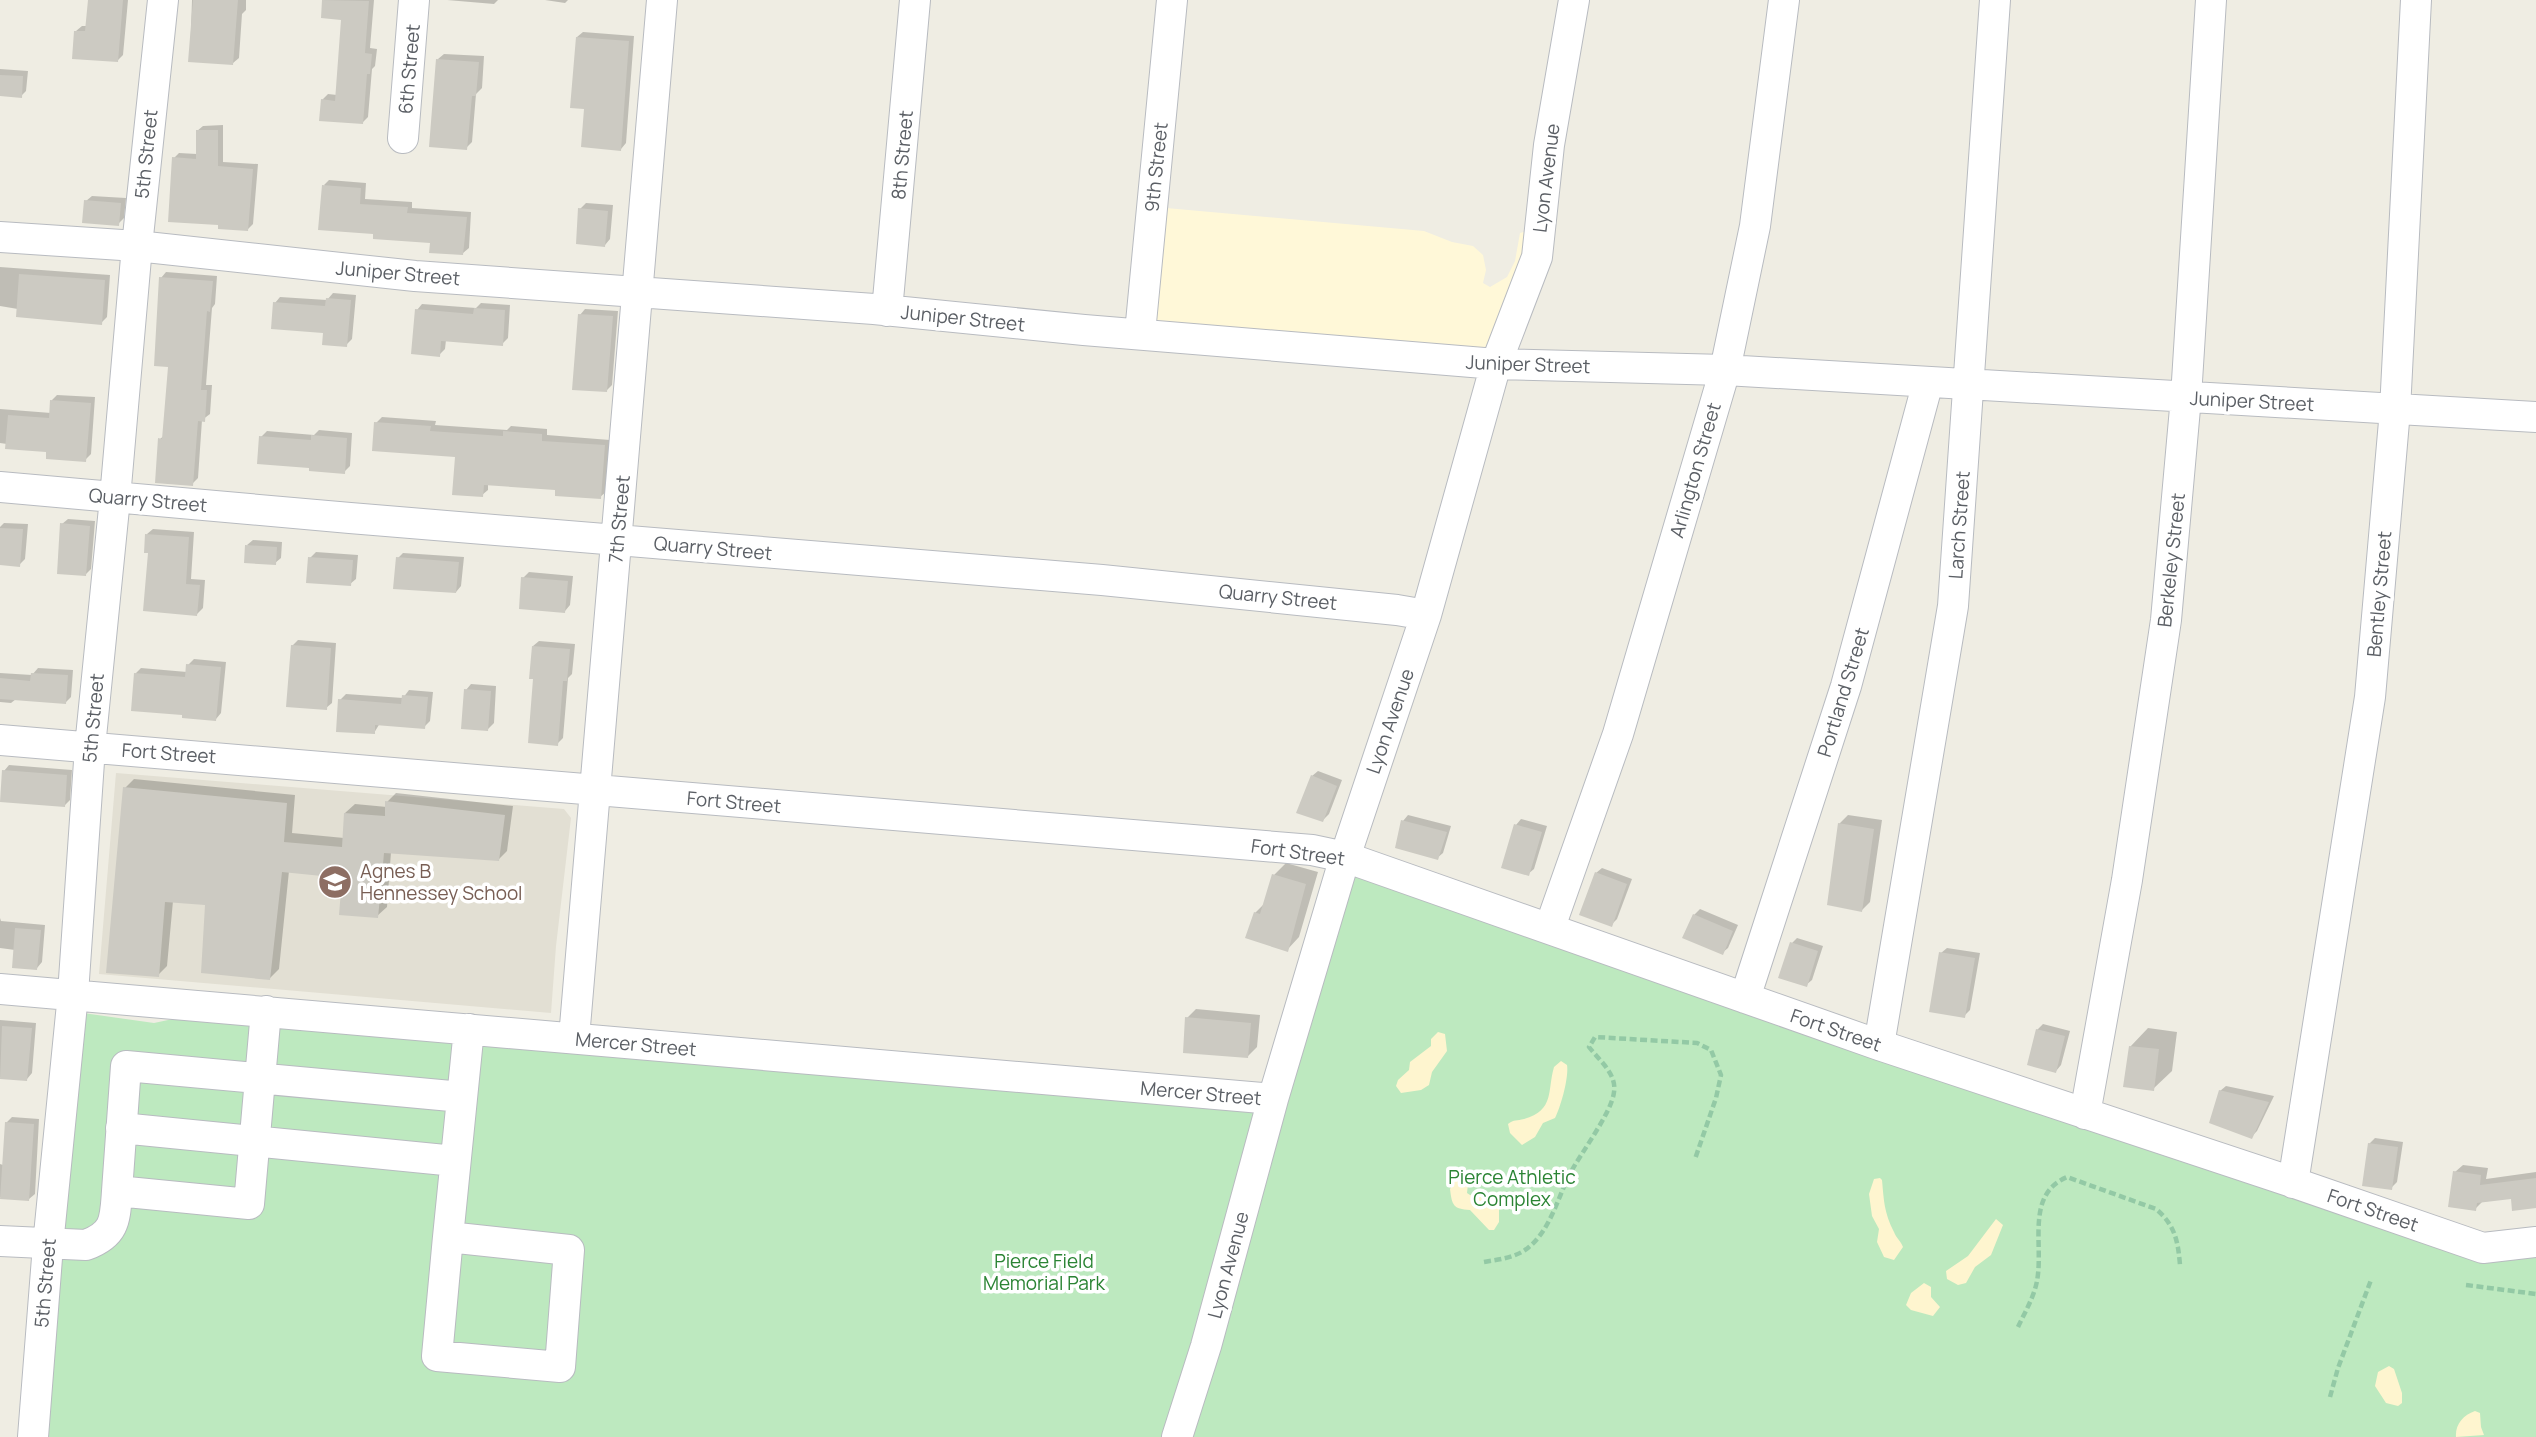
<svg xmlns="http://www.w3.org/2000/svg" width="2536" height="1437" font-family="Manrope,sans-serif">
  <style>
    .commercial { fill: #fff8d8 }
    .education { fill: #e2dfd3 }
    .green { fill: #bde9bf }
    .sand { fill: #fef5cf }
    .shadow { fill: #0003 }
    .building { fill: #cccac2 }
    .lines { fill: none; stroke-linecap: round; stroke-linejoin: round }
    .minor-casing { stroke: #b8bbc0; stroke-width: 32 }
    .path { stroke: #93c9a5; stroke-width: 4.5; stroke-dasharray: 7 3.5; stroke-linecap: butt }
    .minor { stroke: #fff; stroke-width: 30 }
    .labels { text-anchor: middle; stroke-width: 7; stroke-linejoin: round; paint-order: stroke }
    .street-label { font-size: 19px; fill: #5b5f65; stroke: #fff }
    .education-label { font-size: 19px; fill: #785e54; stroke: #fff; text-anchor: start }
    .park-label { font-size: 19px; fill: #2b8434; stroke: #fff }
  </style>
  <rect width="100%" height="100%" fill="#efede3"/>
  <path class="commercial" d="M1155,207L1424,231L1452,242L1473,246L1483,255L1486,270L1483,283L1490,287L1507,277L1515,261L1520,233L1527,231L1532,236L1500,363L1144,337Z"/>
  <path class="education" d="M116,773L564,809L571,818L556,946L551,1013L99,974Z"/>
  <path class="green" d="M1349,868L1552,936L2536,1249V1437H43L76,1012L154,1023L187,1016L1255,1104Z"/>
  <path class="sand" d="M1438,1032L1445,1034L1447,1051L1432,1072L1429,1085L1421,1090L1401,1093L1396,1086L1398,1080L1409,1070L1410,1062L1431,1046V1039Z
    M1561,1061L1567,1065C1569,1077 1561,1106 1555,1118L1543,1123L1535,1137L1522,1145L1510,1133L1508,1124C1514,1119 1517,1121 1524,1119C1555,1110 1547,1091 1554,1067Z
    M1461,1178L1468,1184L1467,1193L1470,1195L1483,1192L1490,1201L1499,1206V1222L1494,1230H1489L1470,1210C1453,1209 1452,1205 1450,1189L1455,1180Z
    M1880,1178L1882,1180C1884,1201 1884,1212 1894,1232C1896,1238 1901,1241 1903,1247L1894,1260L1884,1257L1877,1242L1879,1229L1872,1216L1869,1194L1874,1179Z
    M1996,1219L2003,1225L1991,1255L1975,1267L1966,1283L1958,1285L1947,1279L1946,1271L1968,1256Z
    M1924,1283L1931,1287V1297L1940,1307L1933,1316L1911,1310L1906,1305L1911,1293Z
    M2389,1366L2394,1369L2402,1393V1403L2398,1406L2386,1403L2375,1386L2378,1372Z
    M2475,1411L2480,1413L2481,1427L2484,1435L2456,1437C2455,1425 2463,1415 2475,1411Z"/>
  <path class="shadow" d="M90,0H128L123,55L117,61L76,31L82,26H88Z
    M192,0H246V10L242,14L239,58L233,63L190,60Z
    M324,0H374L370,48L377,49L375,66L372,69L368,117L363,122L322,100L328,94L337,95L343,18L323,16Z
    M447,0H498L494,4Z
    M545,0H568L565,3Z
    M583,32L634,36L626,143L621,149L577,37Z
    M444,54L484,56L482,88L476,94L472,142L466,148L438,59Z
    M0,69L28,71L26,91L21,96L0,95Z
    M223,125V162L258,164L253,224L248,229L220,224L174,158L179,153L197,154V131L203,126Z
    M329,180L366,183L365,199L412,202V208L471,212L469,248L463,253L432,241L375,232L324,185Z
    M92,196L126,198L124,218L118,224L86,201Z
    M586,203L613,205L610,239L605,245L580,209Z
    M0,267L110,275L107,317L101,323L0,306Z
    M166,272L217,276L215,304L212,308L206,385H212L210,414L202,420L198,478L192,484L160,439L165,435L170,365L161,278Z
    M333,293L356,295L352,339L346,345L275,303L280,297L327,300Z
    M481,303L510,305L508,338L502,344L446,340L445,349L439,355L417,310L422,304L476,308Z
    M585,309L618,311L612,385L606,391L580,315Z
    M57,395L95,397L91,454L85,460L48,450L0,443V409L51,413L52,400Z
    M382,417L436,421L435,425L507,430L511,426L547,429V435L610,440L606,492L600,497L557,489L488,483V490L482,495L457,456L376,423Z
    M319,430L352,433L350,466L344,472L311,466L261,437L267,431L314,435Z
    M68,519L95,521L91,569L86,574L62,524Z
    M4,523L28,524L25,559L19,565L0,563V527Z
    M153,529L194,532L191,579L205,580L203,608L197,614L149,551L147,534Z
    M253,540L282,542L281,558L275,563L247,545Z
    M316,552L358,555L356,579L350,584L310,558Z
    M403,553L464,557L461,586L456,592L398,558Z
    M529,572L573,576L570,605L565,611L523,578Z
    M298,640L336,643L332,703L326,708L292,646Z
    M539,641L575,644L572,674L568,678L563,738L557,744L535,677L533,646Z
    M194,659L226,662L221,713L216,719L135,674L141,668L187,672L188,665Z
    M38,668L73,670L71,697L66,702L16,699L11,703L0,702V673L32,675Z
    M471,684L496,686L494,723L488,729L466,690Z
    M409,690L433,692L430,721L424,727L380,723L374,733L340,700L346,694L403,698Z
    M9,765L72,770L70,800L64,806L4,771Z
    M1318,771L1342,780L1329,814L1323,820L1312,776Z
    M134,779L295,795L292,833L344,838L345,813L355,804L387,807V802L396,793L513,806L507,851L498,860L391,852L387,907L377,916L343,877L289,871L279,969L270,978L206,903L173,901L167,966L158,975L125,788Z
    M1408,815L1451,826L1443,853L1437,858L1403,821Z
    M1848,815L1882,820L1870,902L1861,911L1839,824Z
    M1521,819L1547,826L1534,869L1528,874L1516,825Z
    M1286,863L1318,872L1299,937L1287,950L1255,913L1266,902L1274,875Z
    M1602,868L1632,879L1617,919L1611,925L1596,873Z
    M1700,909L1738,925L1728,948L1722,953L1694,915Z
    M0,918L1,921L45,925L42,962L37,968L15,950L0,948Z
    M1797,938L1823,946L1812,980L1806,985L1792,943Z
    M1947,948L1980,953L1970,1010L1964,1016L1941,953Z
    M1196,1009L1260,1015L1257,1047L1248,1056L1187,1018Z
    M0,1020L36,1023L32,1073L27,1079L0,1077Z
    M2043,1024L2070,1031L2061,1065L2056,1071L2037,1030Z
    M2148,1028L2177,1032L2172,1071L2153,1089L2130,1047Z
    M2226,1086L2274,1096L2257,1131L2251,1137L2220,1091Z
    M12,1117L39,1119L35,1194L29,1199L0,1197V1164L3,1165L6,1123Z
    M2375,1138L2403,1142L2397,1182L2391,1188L2369,1144Z
    M2463,1165L2488,1168L2486,1179L2536,1172V1206L2512,1197L2482,1202L2475,1209L2455,1172Z"/>
  <path class="building" d="M88,0H123L118,62L72,59L74,31H85Z
    M193,0H238L233,65L188,62Z
    M322,0L369,1L365,53L372,54L370,74H367L363,124L319,121L321,99L335,101L341,20L321,18Z
    M576,37L629,41L621,151L581,147L584,109L570,108Z
    M436,59L479,62L476,96H472L467,150L429,147Z
    M0,75L23,76L22,98L0,96Z
    M196,130H218V166L253,169L248,231L218,229V225L168,222L172,157L196,159Z
    M322,185L361,188L360,204L408,207L407,213L467,217L463,255L429,253L430,243L373,239V234L318,230Z
    M84,200L121,203L119,226L82,223Z
    M578,208L608,211L605,247L576,244Z
    M19,274L105,280L102,325L16,317Z
    M159,277L213,281L210,312L207,311L201,390H207L205,422L198,421L193,486L155,483L158,438L162,439L168,367L154,366Z
    M326,298L351,300L347,347L322,345L323,333L271,329L273,302L325,306Z
    M474,308L505,310L503,346L441,341L440,357L411,354L415,309L473,314Z
    M578,314L613,316L607,392L572,390Z
    M50,400L91,403L86,462L46,459V452L5,449L8,415L49,418Z
    M374,422L431,426L430,431L503,436V431L542,434V441L605,445L601,499L555,496V490L484,485L483,497L452,495L455,457L372,451Z
    M311,435L347,438L345,474L309,471V468L257,464L259,436L311,440Z
    M60,523L90,526L86,576L57,574Z
    M0,528L23,529L20,567L0,565Z
    M145,534L189,537L186,584L200,585L197,616L143,611L148,553H144Z
    M245,545L277,547L276,565L244,563Z
    M308,557L353,560L351,586L306,583Z
    M396,557L459,562L456,593L393,589Z
    M521,577L568,581L565,613L519,609Z
    M291,645L331,648L327,710L286,707Z
    M532,646L570,649L567,681H563L558,746L528,743L533,679H529Z
    M186,664L221,667L216,721L182,718V715L131,711L134,673L185,677Z
    M31,673L68,675L66,704L0,699V678L30,681Z
    M464,689L491,691L488,731L461,729Z
    M402,695L428,697L425,729L375,725V734L336,732L338,699L401,704Z
    M2,770L67,775L65,807L0,802Z
    M1311,775L1337,786L1323,822L1296,813Z
    M123,787L287,803L284,842L342,847L344,813L385,816V801L505,815L499,861L384,853L378,918L339,915L342,878L282,872L270,980L201,973L205,905L165,902L159,977L106,973Z
    M1401,820L1447,832L1438,860L1395,848Z
    M1838,823L1874,829L1862,912L1827,905Z
    M1514,824L1542,832L1529,876L1501,868Z
    M1595,872L1627,884L1612,927L1579,915Z
    M1272,874L1306,884L1288,952L1245,938L1254,912L1260,914Z
    M1693,914L1733,931L1723,955L1682,938Z
    M15,928L41,930L37,970L12,968Z
    M1790,942L1818,951L1807,987L1778,978Z
    M1939,952L1975,958L1965,1018L1929,1012Z
    M1185,1017L1251,1023L1248,1058L1183,1053Z
    M2,1026L32,1028L27,1081L0,1079Z
    M2036,1029L2065,1036L2056,1073L2027,1065Z
    M2129,1046L2159,1049L2154,1091L2123,1087Z
    M2219,1090L2269,1102L2252,1139L2209,1123Z
    M5,1122L34,1124L29,1201L0,1199Z
    M2368,1143L2398,1147L2392,1190L2362,1186Z
    M2453,1171L2481,1175L2480,1185L2536,1178V1208L2512,1211L2511,1199L2477,1203L2476,1211L2448,1207Z"/>
  <g class="lines">
    <g class="minor-casing">
      <path id="minor" d="M403,138L414,0
        M0,237L137,246L415,276L874,309L1084,330L1496,364L1725,370L2536,417
        M887,311L915,0
        M1140,333L1172,0
        M0,487L350,518L1102,580L1397,610L1426,615
        M0,740L1312,850L1345,857L1879,1045L2286,1180L2483,1248L2536,1242
        M1550,927L1618,734L1725,370L1755,226L1784,0
        M0,989L1273,1099
        M1745,998L1846,686L1928,382
        M574,1038L662,0
        M1879,1045L1953,606L1995,0
        M2085,1114L2127,880L2166,620L2186,397L2211,0
        M121,1128L455,1161
        M2293,1183L2370,697L2395,410L2416,0
        M117,1191L126,1066L462,1097
        M448,1237L437,1356L560,1367L569,1250L448,1237L469,1029
        M0,1241L86,1245C116,1234 115,1219 117,1191L249,1204L266,1011
        M33,1437L48,1245L73,994L90,747L115,498L137,246L163,0
        M1177,1437L1206,1346L1273,1099L1345,857L1426,615L1496,364L1537,257L1549,145L1574,0"/>
    </g>
    <path class="path" d="M1484,1262C1500,1259 1516,1258 1529,1247C1551,1229 1558,1196 1571,1172C1581,1153 1612,1112 1614,1092C1617,1074 1599,1060 1589,1047L1595,1037L1697,1043L1711,1050L1721,1075L1716,1098L1695,1159
      M2466,1285L2536,1294
      M2018,1327C2025,1312 2034,1297 2037,1281C2044,1244 2025,1195 2067,1177L2156,1209C2175,1225 2178,1241 2180,1265
      M2330,1397L2338,1368L2371,1280"/>
    <use href="#minor" class="minor"/>
  </g>
  <defs>
    <g id="school-disc" transform="scale(1.75)"><circle r="9.5" fill="#8d6e63" stroke="#fff"/><path d="M0-5L7-2L0 1L-7-2ZM-4 1L0 2.5L4 1V4Q0 6-4 4Z" fill="#fff"/></g>
  </defs>
  <g fill-rule="evenodd">
    <use href="#school-disc" x="335" y="882"/>
  </g>
  <g class="labels">
    <g class="street-label">
      <text transform="translate(409 69) rotate(-85)" y="7">6th Street</text>
      <text transform="translate(146 154) rotate(-84)" y="7">5th Street</text>
      <text transform="translate(902 155) rotate(-85)" y="7">8th Street</text>
      <text transform="translate(1156 167) rotate(-84)" y="7">9th Street</text>
      <text transform="translate(1546 178) rotate(-83)" y="7">Lyon Avenue</text>
      <text transform="translate(398 273) rotate(5)" y="7">Juniper Street</text>
      <text transform="translate(963 318) rotate(6)" y="7">Juniper Street</text>
      <text transform="translate(1528 364) rotate(2)" y="7">Juniper Street</text>
      <text transform="translate(2252 401) rotate(3)" y="7">Juniper Street</text>
      <text transform="translate(1695 470) rotate(-74)" y="7">Arlington Street</text>
      <text transform="translate(148 500) rotate(5)" y="7">Quarry Street</text>
      <text transform="translate(619 519) rotate(-85)" y="7">7th Street</text>
      <text transform="translate(1959 525) rotate(-86)" y="7">Larch Street</text>
      <text transform="translate(713 548) rotate(5)" y="7">Quarry Street</text>
      <text transform="translate(2171 560) rotate(-84)" y="7">Berkeley Street</text>
      <text transform="translate(2379 594) rotate(-85)" y="7">Bentley Street</text>
      <text transform="translate(1278 597) rotate(6)" y="7">Quarry Street</text>
      <text transform="translate(1843 692) rotate(-73)" y="7">Portland Street</text>
      <text transform="translate(93 718) rotate(-85)" y="7">5th Street</text>
      <text transform="translate(1390 721) rotate(-71)" y="7">Lyon Avenue</text>
      <text transform="translate(169 753) rotate(4)" y="7">Fort Street</text>
      <text transform="translate(734 802) rotate(5)" y="7">Fort Street</text>
      <text transform="translate(1298 852) rotate(8)" y="7">Fort Street</text>
      <text transform="translate(1836 1030) rotate(19)" y="7">Fort Street</text>
      <text transform="translate(636 1044) rotate(5)" y="7">Mercer Street</text>
      <text transform="translate(1201 1093) rotate(5)" y="7">Mercer Street</text>
      <text transform="translate(2373 1210) rotate(19)" y="7">Fort Street</text>
      <text transform="translate(1228 1265) rotate(-75)" y="7">Lyon Avenue</text>
      <text transform="translate(45 1283) rotate(-85)" y="7">5th Street</text>
    </g>
    <g class="education-label">
      <text x="360" y="878">Agnes B<tspan x="360" dy="22">Hennessey School</tspan></text>
    </g>
    <g class="park-label">
      <text x="1512" y="1184">Pierce Athletic<tspan x="1512" dy="22">Complex</tspan></text>
      <text x="1044" y="1268">Pierce Field<tspan x="1044" dy="22">Memorial Park</tspan></text>
    </g>
  </g>
</svg>
